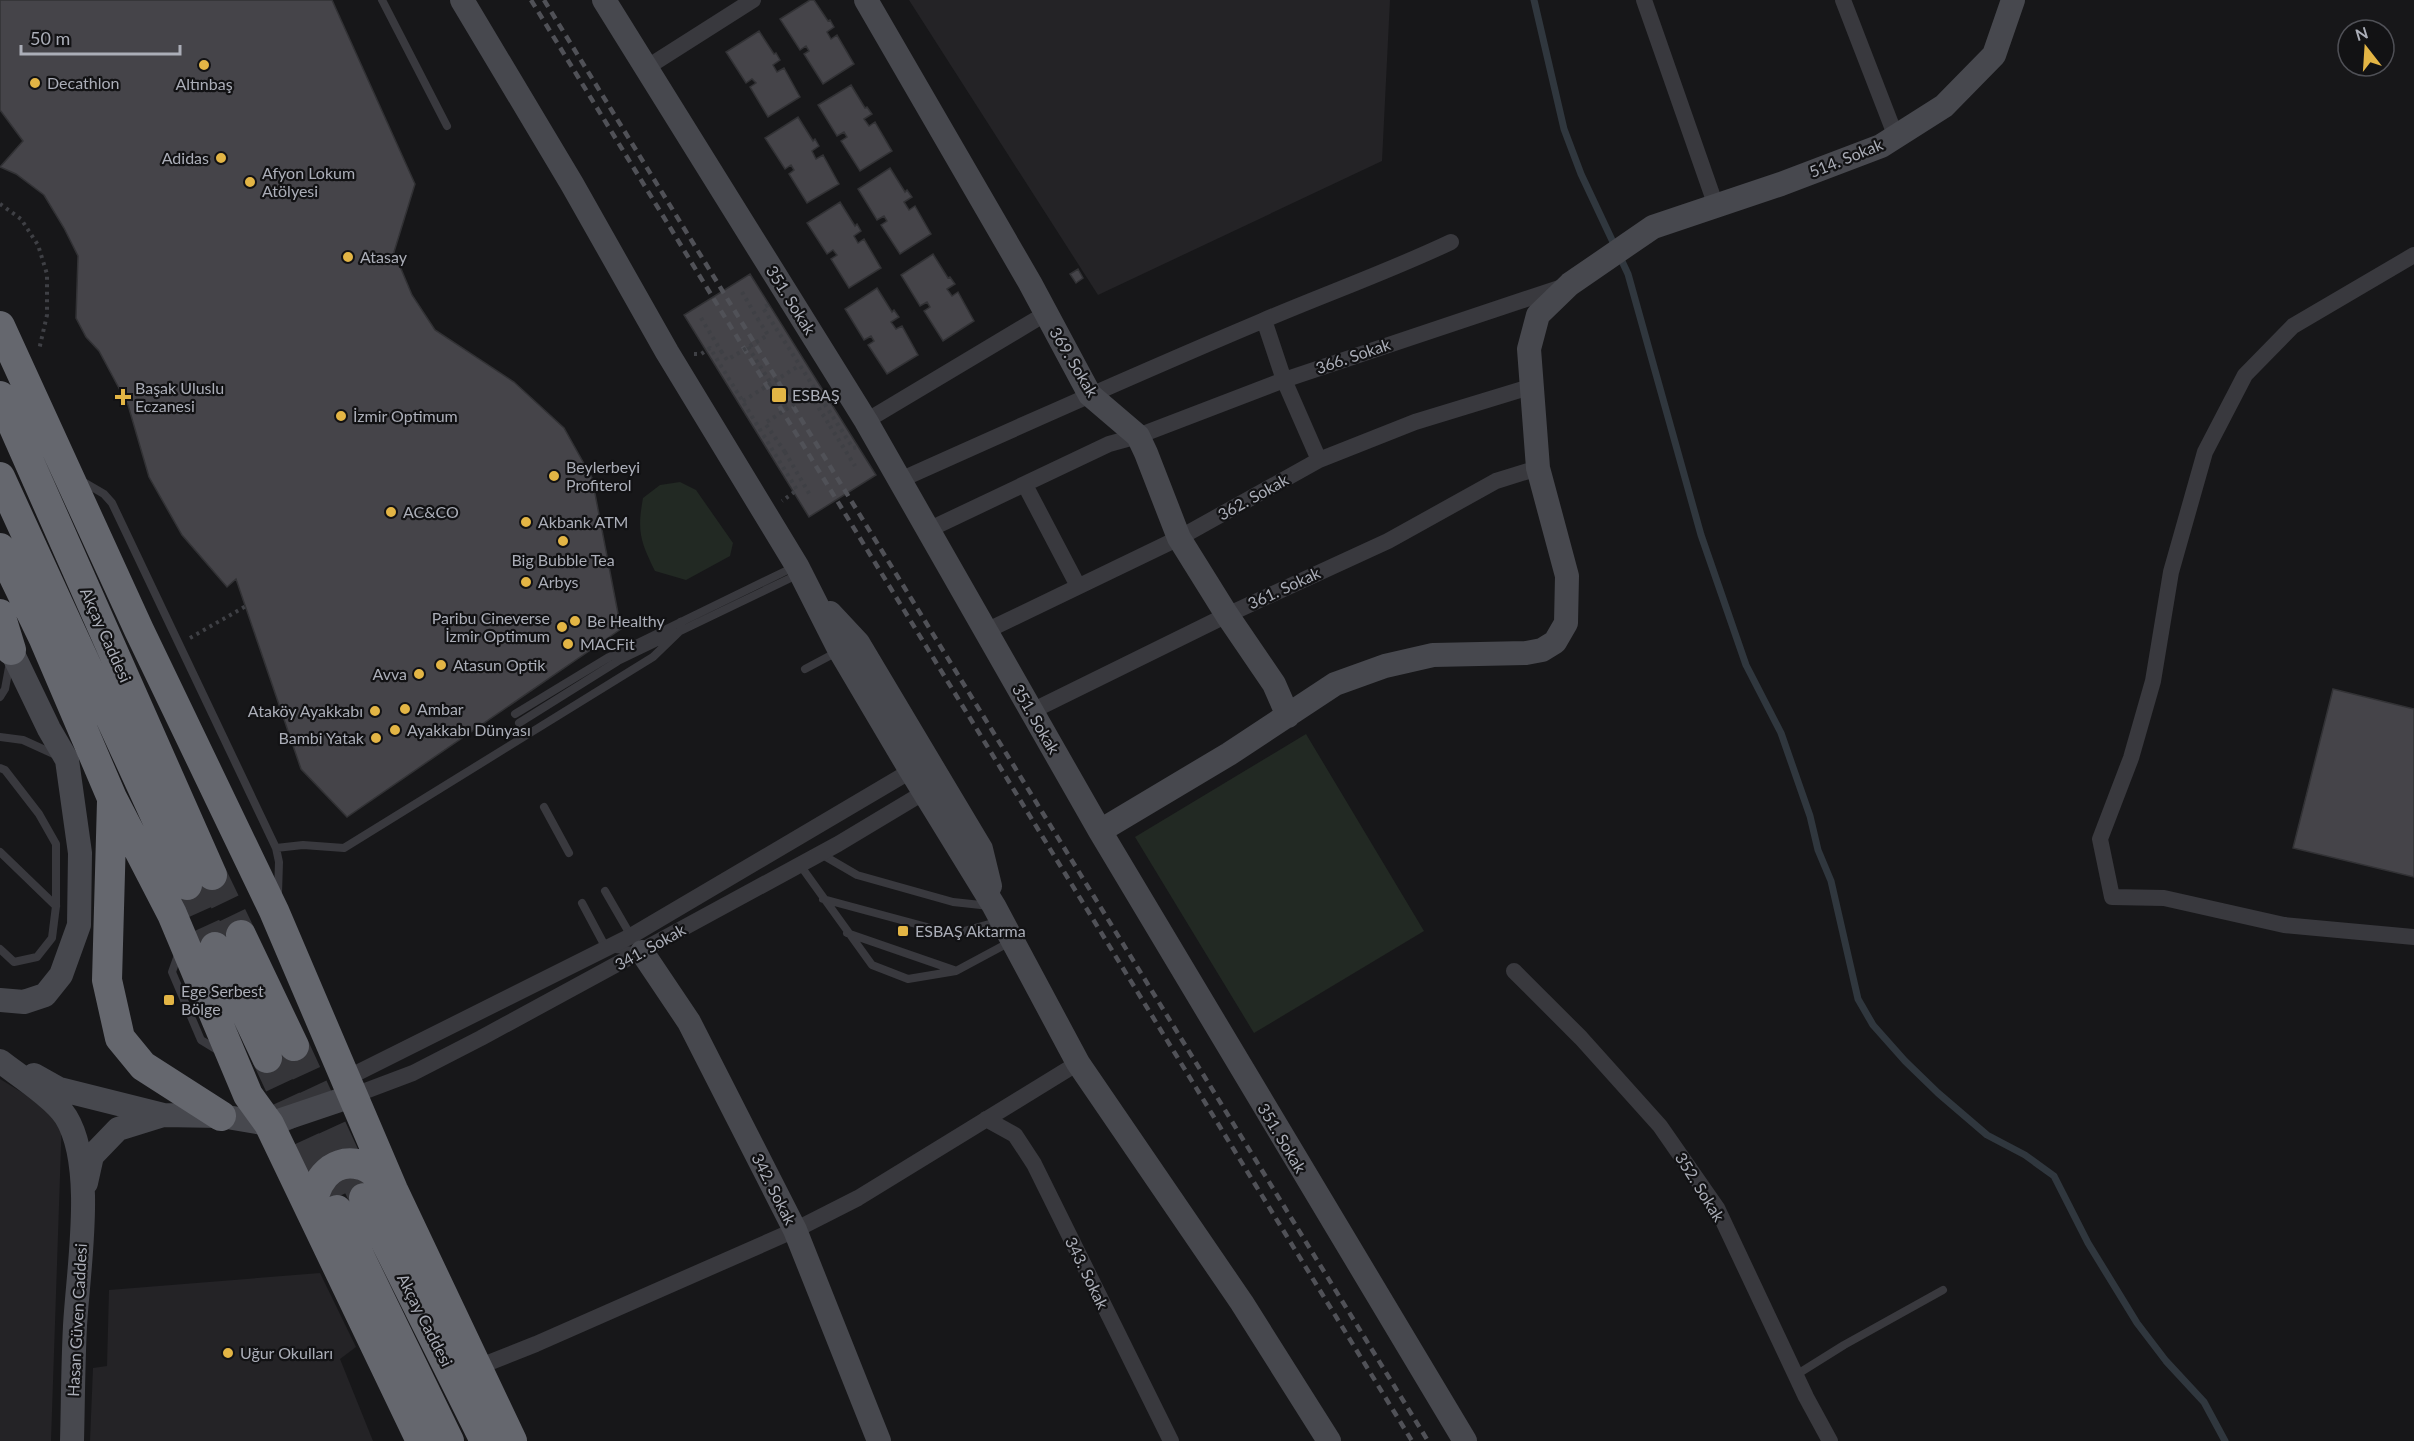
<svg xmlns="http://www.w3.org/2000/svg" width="2414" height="1441" font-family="Lato,sans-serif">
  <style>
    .built { fill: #242326 }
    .green { fill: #222923 }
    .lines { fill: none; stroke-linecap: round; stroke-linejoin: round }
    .stream { stroke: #30373e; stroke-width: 7 }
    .building { fill: #454449; stroke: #323235; stroke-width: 1.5 }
    .highway-tunnel { stroke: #353539; stroke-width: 30; stroke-dasharray: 30 15; stroke-linecap: butt }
    .path { stroke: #3f4045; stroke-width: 4; stroke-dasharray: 3 4.5; stroke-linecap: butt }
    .lane { stroke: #39393e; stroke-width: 8 }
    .street { stroke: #39393e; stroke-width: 16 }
    .secondary { stroke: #47484e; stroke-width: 24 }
    .highway { stroke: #65676e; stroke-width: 30 }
    .rail { stroke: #505157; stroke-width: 4.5; stroke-dasharray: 8 6; stroke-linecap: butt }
    .path-bridge { stroke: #3f4045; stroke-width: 4; stroke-dasharray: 3 4.5; stroke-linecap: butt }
    .poi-dot { fill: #e3b545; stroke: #121214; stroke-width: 2 }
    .labels { text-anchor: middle; stroke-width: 4.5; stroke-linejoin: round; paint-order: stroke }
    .poi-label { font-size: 16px; fill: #abaeb8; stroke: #121214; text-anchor: start }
    .street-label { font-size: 16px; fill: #abaeb8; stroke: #121214 }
  </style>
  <rect width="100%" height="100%" fill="#171719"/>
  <path class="built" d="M909,0H1390L1382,161L1098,295Z
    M0,1079L62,1117L51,1441H0Z
    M320,1273L356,1347L340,1359L373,1441H90L93,1368L107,1366L109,1290Z"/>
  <path class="green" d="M680,482L696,490L733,543L730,556L686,580L655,571C640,541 637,531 643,498L660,485Z
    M1306,734L1424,931L1254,1033L1135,837Z"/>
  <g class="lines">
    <path class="stream" d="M1534,0L1564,129L1581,174L1628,274L1701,535L1746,665L1781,733L1810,816L1818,850L1831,881L1858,999L1873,1025L1905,1061L1938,1093L1987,1135L2025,1155L2054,1176L2088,1243L2137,1323L2166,1361L2204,1402L2225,1441"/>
  </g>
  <path class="building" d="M0,0H332L415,184L394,252L412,295L435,330L514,382L564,428L592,478L621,629L347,817L301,769L236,579L227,587L182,535L149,477L128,405L99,351L86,337L76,318L78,256L64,228L44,195L16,174L0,167L23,141L0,110Z
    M810,0H814L828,21L830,20L834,27L827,32L831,39L837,35L854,64L823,84L804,54L809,51L806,46L800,50L780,19Z
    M759,31L774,54L776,53L780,60L773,65L777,72L784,68L800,97L768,117L750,87L756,83L752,79L746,83L726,52Z
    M851,85L865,108L867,107L872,114L864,119L869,126L875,122L892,151L860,171L841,141L847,137L844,132L837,136L818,105Z
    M798,117L813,141L815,139L819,146L812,151L816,159L823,155L839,184L807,203L789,174L794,170L791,165L785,169L765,138Z
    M890,168L905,192L907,190L912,197L904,202L909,210L915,206L931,234L900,254L881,225L887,221L884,216L877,220L858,189Z
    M840,202L855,226L857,224L861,231L854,236L858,243L864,239L881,268L849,288L831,259L837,255L833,250L827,254L807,223Z
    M933,254L948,278L950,277L955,284L947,289L952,296L958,292L974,321L943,341L924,311L930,307L927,302L920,306L901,275Z
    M1078,269L1083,278L1076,283L1070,274Z
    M750,274L876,475L809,517L684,315Z
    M877,288L892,312L894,310L899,317L891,322L896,329L902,326L918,355L887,374L868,345L874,341L871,336L864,340L845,309Z
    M2333,689L2414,709V877L2293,848Z"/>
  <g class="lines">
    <path class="highway-tunnel" d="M212,875L241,935
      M187,885L215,947
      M294,1046L364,1198
      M267,1058L333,1199"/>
    <path class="path" d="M0,204L21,219L38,245L47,274V315L39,350
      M742,292L759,321
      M768,305L763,308L853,448L857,447
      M701,318L721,351
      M748,347L787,409
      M694,354H701L710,348L797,490L782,501
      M830,426L855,466
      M785,452L810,495
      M190,638L246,606"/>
    <path class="lane" d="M382,0L447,126
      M80,480L104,494L112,503L276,848L279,862L278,893
      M805,669L837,652
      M0,697L5,689L10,662
      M515,714L609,657L796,566
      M519,723L618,661L799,574
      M0,737L23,740L56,755
      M0,768L5,770L39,814L56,844V906L52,938L37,957L14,962L0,949
      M544,807L569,853
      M276,848L303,845L344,848L653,657L683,628L680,622
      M0,852L56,906
      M821,854L857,875L953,902L990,906
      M800,865L872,965L908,979L956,971L1010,942
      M605,891L631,936
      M823,899L953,934L1000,921
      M582,903L606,948L635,951
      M847,933L954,970
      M179,952L172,972L201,1040L219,1051
      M1796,1375L1844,1345L1943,1290"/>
    <path class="street" d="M1644,0L1716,206
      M1843,0L1896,137
      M646,68L753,0
      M2414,255L2293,326L2245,375L2205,452L2171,572L2153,681L2131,758L2100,839L2112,897L2164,898L2284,925L2414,937
      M1264,320L1284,380L1319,460
      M866,421L1045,314
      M900,480C1020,426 1141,372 1262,321C1325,294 1390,271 1451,242
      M1025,485L1078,586
      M928,530L1109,444L1138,436L1284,380L1565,286
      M986,631L1179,538L1319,460L1415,422L1530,387
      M1032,711L1227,615L1388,541L1496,481L1538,468
      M1514,971L1581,1038L1660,1126L1717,1208L1806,1397L1830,1441
      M345,1079L631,936L919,766
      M352,1096L413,1073L481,1038L838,844L933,787
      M986,1119L1015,1135L1034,1164L1171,1441
      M478,1367L536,1344L795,1230L858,1198L1078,1063"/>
    <path class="secondary" d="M462,0L572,184L667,352L797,566L840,651L911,771L994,906L1078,1063L1242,1303L1329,1441
      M604,0L866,421L1100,831L1465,1441
      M866,0L1030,283L1090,395L1138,436L1146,453L1179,538L1227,615L1274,684L1288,716
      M830,613L858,643L981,849L990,886
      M1100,831L1229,754L1335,684L1385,666L1433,655L1526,653L1542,650L1555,642L1566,623L1567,576L1538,468L1529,349L1538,315L1570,284L1653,227L1781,184L1881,146L1944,106L1994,55L2013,0
      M642,952L689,1022L795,1230L879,1441
      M0,1000L24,1002L45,995L61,975L79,925L80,853L67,760L49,729L11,650
      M0,1061C18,1075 55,1099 66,1117C96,1166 78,1269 75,1326C73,1364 73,1403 72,1441
      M34,1075L59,1089L163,1115
      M86,1183L92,1156L118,1129L163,1115L221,1116L269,1124L352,1096"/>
    <path class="highway" d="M0,326L139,630L274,911L393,1190L512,1441
      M0,396L212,875
      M0,477L187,885
      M0,548L44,639L112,798L172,914L248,1095L269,1124L421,1441
      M0,614L11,650
      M112,801L107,980L120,1038L143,1066L221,1116
      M241,935L294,1046
      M215,947L267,1058
      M364,1198L485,1441
      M337,1210L449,1441
      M312,1213C312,1186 329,1156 361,1165C373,1168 383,1180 391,1188"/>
    <path class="rail" d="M531,0L1412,1441
      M544,0L1428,1441"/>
    <path class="path-bridge" d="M721,351L727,360L768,335L759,321
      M743,401L800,365
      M785,452L765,423L810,394L830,426"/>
  </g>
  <g class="poi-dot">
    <circle cx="204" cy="65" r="6"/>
    <circle cx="35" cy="83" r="6"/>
    <circle cx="221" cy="158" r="6"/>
    <circle cx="250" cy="182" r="6"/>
    <circle cx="348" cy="257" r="6"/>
    <rect x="771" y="387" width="16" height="16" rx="3"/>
    <path d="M120 388h6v6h6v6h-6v6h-6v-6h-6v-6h6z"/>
    <circle cx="341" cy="416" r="6"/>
    <circle cx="554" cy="476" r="6"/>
    <circle cx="391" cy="512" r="6"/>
    <circle cx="526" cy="522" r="6"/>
    <circle cx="563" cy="541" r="6"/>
    <circle cx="526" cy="582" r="6"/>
    <circle cx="575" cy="621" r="6"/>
    <circle cx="562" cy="627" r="6"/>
    <circle cx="568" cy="644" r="6"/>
    <circle cx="441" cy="665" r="6"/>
    <circle cx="419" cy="674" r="6"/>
    <circle cx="405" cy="709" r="6"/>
    <circle cx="375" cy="711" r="6"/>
    <circle cx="395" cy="730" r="6"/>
    <circle cx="376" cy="738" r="6"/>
    <rect x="897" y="925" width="12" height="12" rx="3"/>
    <rect x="163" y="994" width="12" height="12" rx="3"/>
    <circle cx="228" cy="1353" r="6"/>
  </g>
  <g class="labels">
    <g class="poi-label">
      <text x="47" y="89">Decathlon</text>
      <text x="204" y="90" text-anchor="middle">Altınbaş</text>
      <text x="209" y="164" text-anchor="end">Adidas</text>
      <text x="262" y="179">Afyon Lokum<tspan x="262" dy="18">Atölyesi</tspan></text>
      <text x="360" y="263">Atasay</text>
      <text x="135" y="394">Başak Uluslu<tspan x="135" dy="18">Eczanesi</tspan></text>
      <text x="792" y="401">ESBAŞ</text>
      <text x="353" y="422">İzmir Optimum</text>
      <text x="566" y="473">Beylerbeyi<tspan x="566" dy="18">Profiterol</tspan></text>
      <text x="403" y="518">AC&amp;CO</text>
      <text x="538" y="528">Akbank ATM</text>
      <text x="563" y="566" text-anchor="middle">Big Bubble Tea</text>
      <text x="538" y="588">Arbys</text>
      <text x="550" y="624" text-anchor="end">Paribu Cineverse<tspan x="550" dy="18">İzmir Optimum</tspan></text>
      <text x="587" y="627">Be Healthy</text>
      <text x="580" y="650">MACFit</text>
      <text x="453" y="671">Atasun Optik</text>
      <text x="407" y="680" text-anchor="end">Avva</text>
      <text x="417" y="715">Ambar</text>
      <text x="363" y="717" text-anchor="end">Ataköy Ayakkabı</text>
      <text x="407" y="736">Ayakkabı Dünyası</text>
      <text x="364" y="744" text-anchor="end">Bambi Yatak</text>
      <text x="915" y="937">ESBAŞ Aktarma</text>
      <text x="181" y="997">Ege Serbest<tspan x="181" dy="18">Bölge</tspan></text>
      <text x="240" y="1359">Uğur Okulları</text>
    </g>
    <g class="street-label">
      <text transform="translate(1846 158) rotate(-22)" y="6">514. Sokak</text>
      <text transform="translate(791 300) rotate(58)" y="6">351. Sokak</text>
      <text transform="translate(1353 356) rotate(-19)" y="6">366. Sokak</text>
      <text transform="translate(1074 362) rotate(59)" y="6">369. Sokak</text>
      <text transform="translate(1253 497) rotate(-29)" y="6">362. Sokak</text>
      <text transform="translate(1284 588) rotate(-25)" y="6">361. Sokak</text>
      <text transform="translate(106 635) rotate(66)" y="6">Akçay Caddesi</text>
      <text transform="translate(1036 719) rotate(60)" y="6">351. Sokak</text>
      <text transform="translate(650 947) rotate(-29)" y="6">341. Sokak</text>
      <text transform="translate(1282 1138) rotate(59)" y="6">351. Sokak</text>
      <text transform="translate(1700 1187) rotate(58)" y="6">352. Sokak</text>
      <text transform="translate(774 1189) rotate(63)" y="6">342. Sokak</text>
      <text transform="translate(1087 1273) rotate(64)" y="6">343. Sokak</text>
      <text transform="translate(77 1320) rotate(-87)" y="6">Hasan Güven Caddesi</text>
      <text transform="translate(425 1320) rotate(63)" y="6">Akçay Caddesi</text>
    </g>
  </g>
  <g transform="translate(2366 48) rotate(343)"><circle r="28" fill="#121214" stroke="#4f5056" stroke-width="1.5"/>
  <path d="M0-4.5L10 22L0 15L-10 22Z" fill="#e3b545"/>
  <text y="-9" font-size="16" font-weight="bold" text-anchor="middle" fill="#abaeb8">N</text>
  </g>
  <path d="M21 45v9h159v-9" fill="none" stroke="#abaeb8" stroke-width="3"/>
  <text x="30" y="45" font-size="18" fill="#abaeb8" stroke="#121214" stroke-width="4.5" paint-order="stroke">50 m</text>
</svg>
